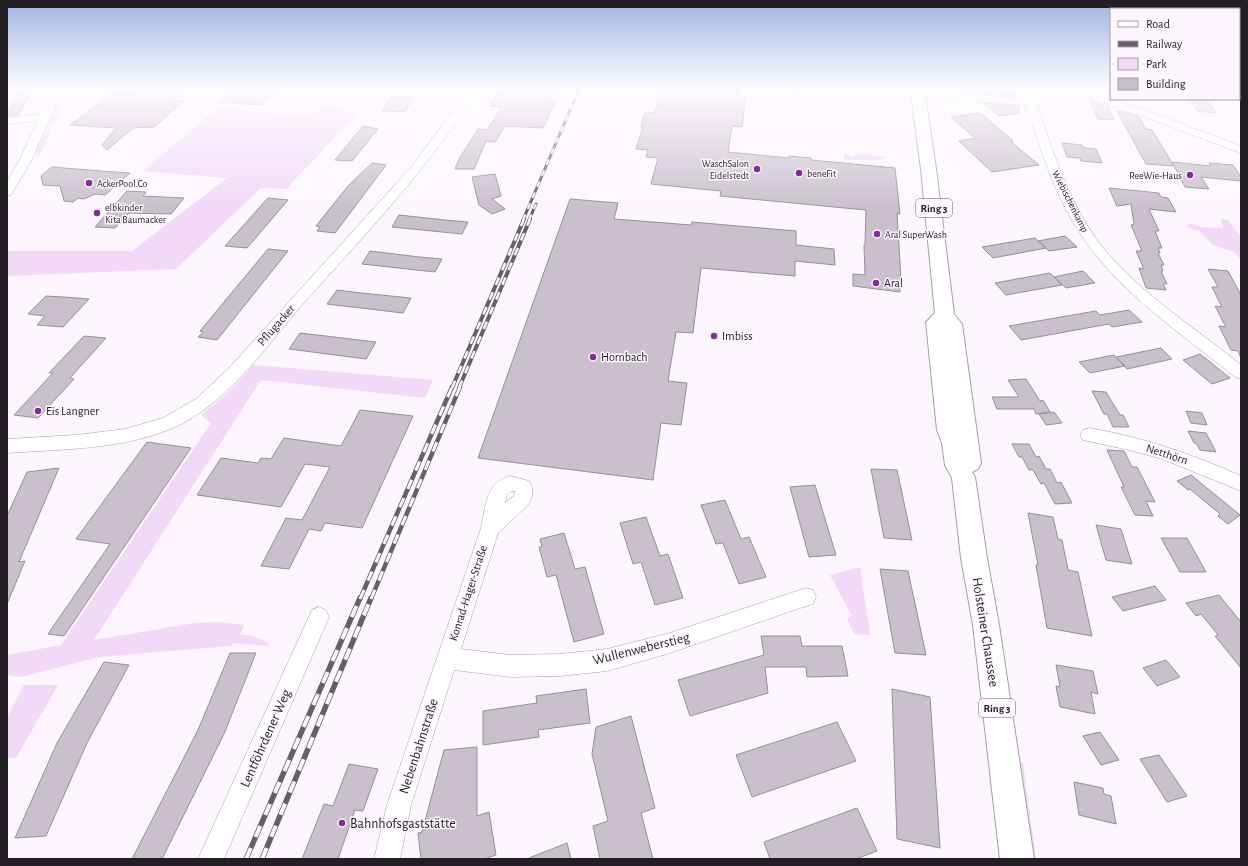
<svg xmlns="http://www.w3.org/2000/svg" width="1248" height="866" font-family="'Alegreya Sans',sans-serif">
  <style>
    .green { fill: #f2d9f8 }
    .building { fill: #cac0cd; stroke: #968d99 }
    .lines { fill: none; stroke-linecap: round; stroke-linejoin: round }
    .street-casing { stroke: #a79daa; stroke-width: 1 }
    .primary-casing { stroke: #a79daa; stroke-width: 2 }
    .street { fill: #fff; fill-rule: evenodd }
    .primary { fill: #fff; fill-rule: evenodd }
    .rail-far3-casing { stroke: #656066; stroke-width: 3 }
    .rail-far2-casing { stroke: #656066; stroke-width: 4 }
    .rail-far1-casing { stroke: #656066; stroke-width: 4.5 }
    .rail-casing { stroke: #656066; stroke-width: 5.5 }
    .rail-far3 { stroke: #fdf6fe; stroke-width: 2; stroke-dasharray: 6; stroke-linecap: butt }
    .rail-far2 { stroke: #fdf6fe; stroke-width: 2.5; stroke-dasharray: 8; stroke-linecap: butt }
    .rail-far1 { stroke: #fdf6fe; stroke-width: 3; stroke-dasharray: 10; stroke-linecap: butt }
    .rail { stroke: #fdf6fe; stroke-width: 4; stroke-dasharray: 12; stroke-linecap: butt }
    .poi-dot { fill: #832b98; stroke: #fdf6fe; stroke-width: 1.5 }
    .labels { text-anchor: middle; stroke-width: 3; stroke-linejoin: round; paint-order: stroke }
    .far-poi-label { font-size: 10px; fill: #221e23; stroke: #fdf6fe; text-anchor: start }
    .far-street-label { font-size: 10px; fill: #221e23; stroke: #fdf6fe }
    .shield { fill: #fdf6fe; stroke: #645f65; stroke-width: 1 }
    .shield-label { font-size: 11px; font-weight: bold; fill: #221e23 }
    .poi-label { font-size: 12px; fill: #221e23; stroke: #fdf6fe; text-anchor: start }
    .street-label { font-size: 12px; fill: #221e23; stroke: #fdf6fe }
    .near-street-label { font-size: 14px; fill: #221e23; stroke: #fdf6fe }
    .near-poi-label { font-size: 14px; fill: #221e23; stroke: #fdf6fe; text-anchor: start }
  </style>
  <rect width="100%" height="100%" fill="#fdf6fe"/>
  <path class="green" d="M790,91H819L820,92V94L814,91L787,101L782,95Z
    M65,98L54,123L47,124L58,99Z
    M325,104L357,114L286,189L261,188L176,269L7,276V251H132L227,178L143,171L216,109L310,115Z
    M52,128L39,157L33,155L45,129Z
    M859,153L863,155L869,153L874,156L886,157L882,160H844V154H846L852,157Z
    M1221,219L1228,220L1241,237V260L1234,252L1213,245L1199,231L1187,227L1190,223L1202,227L1223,228Z
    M253,365L433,380L425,398L261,380L94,640L195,623L219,622L244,625L240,634C252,636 262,637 271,646L233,643L231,646L99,657L21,677L7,675V655L61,645L211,423L201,415C221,400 237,384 253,365Z
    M860,567L870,635L854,634L847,618L852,616L830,575Z
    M24,685H58L16,758H7V717Z
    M1015,761L1023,763L1036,859H1027Z"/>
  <path class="building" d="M21,87H34L19,115L7,116V110H9Z
    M142,87L185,90L172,100L184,101L154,127L133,128L107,150L102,145L116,128L70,125L113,92L135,93Z
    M236,87H238L277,90L262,105L220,102Z
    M501,87H557L550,102H556L543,128L505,126L495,142L486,141L474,169H455L459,159L478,129L487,130L502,107L490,106Z
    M662,87H739L737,99H745L742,127L732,126L728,152L789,158V156L811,158V160L895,168L900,214L897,213L901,280L899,279L900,292L853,286V274L865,275L864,245H865L866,210L720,196L721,191L651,184L658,158L646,157L648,150L636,149L643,127H641L645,112L654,113Z
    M963,87H1012L1015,96L971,93Z
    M391,97H413L405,112L382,111Z
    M1189,99L1207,100L1216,113L1197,111Z
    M1090,100L1108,106L1114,120L1098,119Z
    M983,103L1018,106L1020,113L999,116Z
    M1117,111L1126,112L1139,117L1146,129L1152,130L1174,166L1146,164Z
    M980,113L1013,141L1011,142L1039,165L992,172L959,141L975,138L951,117Z
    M363,126L378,129L352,161L335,160Z
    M1062,143L1082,145L1084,148L1096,149L1102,163L1081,161L1080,158L1067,157Z
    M1172,162L1211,166L1209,163L1233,165L1241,177V181L1201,177L1209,189L1185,187Z
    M372,163L386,165L335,233L317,231L320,227L316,226L348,186Z
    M52,167L101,171L130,173L105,195L95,194L84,199L78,198L73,202L64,201L60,186L43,185L41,176Z
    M495,174L501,196L492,199L505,209L492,214L479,205L472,177Z
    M1109,188L1159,193L1161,197L1168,198L1176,212L1149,209L1159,231H1155L1162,248H1158L1160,253H1158L1164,265H1161L1163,271H1161L1167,284H1163L1166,290L1146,288L1139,268L1144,269L1136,251H1142L1131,225L1134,224L1131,204L1117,206Z
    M127,191L146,192L143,196L184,198L171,214L129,213L115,228L95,227Z
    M268,198L288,200L247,248L225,246Z
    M570,199L618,203L614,219L691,225L692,222L796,231V245L834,249L835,265L795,261V276L701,268L693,333L676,332L668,381L687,383L681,425L661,423L653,480L478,458Z
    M399,215L445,220L468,222L462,234L392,227Z
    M1065,236L1077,247L1049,251L1038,241Z
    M1035,238L1046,248L993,258L982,247Z
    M268,249L288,251L217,340L198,337L203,332L200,331Z
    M370,251L419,257L442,259L435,272L362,264Z
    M1208,269L1228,271L1241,295V358L1238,351L1231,350L1219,326L1226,327L1215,306L1222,307L1212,287H1218Z
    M1083,271L1095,283L1066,288L1054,277Z
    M1050,273L1062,285L1006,295L995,283Z
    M337,290L361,293L411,298L403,313L327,304Z
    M46,296L64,297L89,299L63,327L37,325L45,316L28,314Z
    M1129,310L1142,322L1112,327L1109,324L1021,340L1009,326L1096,311L1100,315Z
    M300,333L351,339L376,342L366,359L289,349Z
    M84,336L106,338L70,378L74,379L38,418L14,415L53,373H49Z
    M1161,348L1172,359L1127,369L1116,357Z
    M1200,354L1230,378L1212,384L1183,360Z
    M1114,355L1125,366L1090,373L1079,362Z
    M1026,379L1040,401L1043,400L1050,412L1036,414L1034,409H997L992,397H1019L1008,380Z
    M1092,391L1106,392L1120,415H1123L1129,427H1113L1107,414H1104Z
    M360,410L413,416L362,528L325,523L321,531L309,529L289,569L261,566L286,518L302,520L330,467L305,464L281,507L197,495L221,458L258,463L261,458L271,459L284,438L341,446Z
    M1186,411L1202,413L1207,425L1191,423Z
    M1054,412L1062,423L1046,425L1039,414Z
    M1188,431L1206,433L1216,452L1200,450L1196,443H1194Z
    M147,442L191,448L64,636L48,634L110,544L76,539Z
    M1012,444H1029L1036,457L1039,456L1046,469H1050L1057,483L1061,482L1072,503L1055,504L1044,483L1041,484L1033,470H1029L1022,457H1019Z
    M1107,450L1124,451L1132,467H1137L1155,502L1146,501L1153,516L1135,515L1121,487H1124Z
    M59,468L19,562L25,561L7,604V516L27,472Z
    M871,469L897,470L912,540L884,538Z
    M1191,475L1240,515L1228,524L1218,516L1220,514L1190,489L1188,490L1177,481Z
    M815,485L825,519L836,555L809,557L790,487Z
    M725,500L741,539L749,537L766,577L739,584L723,543L716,544L701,505Z
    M1028,513L1053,517L1058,539L1062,540L1068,570L1078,572L1092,636L1047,628L1036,565H1038Z
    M646,517L660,556L668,554L683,598L655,605L641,562L633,564L620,523Z
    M1096,525L1121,529L1132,564L1106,560Z
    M564,533L575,569L585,567L604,634L574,642L556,575L547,577L539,547H542L540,539Z
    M1161,538H1187L1206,572H1180Z
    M880,569L908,571L926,655L895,653Z
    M1155,586L1166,600L1123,611L1112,597Z
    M1219,595L1241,622V668L1215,636L1218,635L1201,614L1196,616L1186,603Z
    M761,636H800L802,646H842L848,676L807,677L806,667H765L768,693L690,716L678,680L764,655Z
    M230,653H256L224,734L162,859H132L198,730Z
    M1166,660L1180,677L1157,686L1143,668Z
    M104,662L129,665L87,743L46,836L15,838L57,743Z
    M1056,665L1093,671L1098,694L1091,692L1095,714L1060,707L1056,686L1060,687Z
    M586,689L590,723L538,730L539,737L483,745V711L537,703L536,696Z
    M892,689L930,697L940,848L897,839Z
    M631,716L655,808L641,813L653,859H600L593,826L608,821L592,754L596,727Z
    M837,722L856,761L752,797L736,755Z
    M1100,732L1119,760L1101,765L1083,736Z
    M477,747V816L489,812L496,855L484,859H421L418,833L422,832L444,750Z
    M1159,755L1187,796L1167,802L1140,759Z
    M349,764L378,769L363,811L355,810L338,859H302L324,804L333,806Z
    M1074,782L1103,788L1104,794L1111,796L1116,824L1079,815Z
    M857,808L877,851L856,859H770L764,842Z
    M567,843L571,859H529V858Z"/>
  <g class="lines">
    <g class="street-casing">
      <path id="street" d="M54,87H64L31,161L13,192L11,195L7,196V182L19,161L38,121L7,124V118L41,114Z
        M470,87H481C461,115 442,143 421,169C384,216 342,260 302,305C267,346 225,405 175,427C123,450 63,449 7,453V439L76,435L125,429L163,418L196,399L229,368L413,165Z
        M873,87H898L917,91L1029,99L1055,87H1072L1103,96L1158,115L1241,146V153L1150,119L1095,100L1063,91L1036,103C1053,151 1069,203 1100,244C1138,292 1194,327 1241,365V379L1235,377C1182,334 1117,291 1080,233C1054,194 1041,149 1026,105L917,97L878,90Z
        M1089,428C1142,437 1192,454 1241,476V491L1162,459L1129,450L1083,440L1080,435L1083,430Z
        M510,476L529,481C534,490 533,496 528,505L498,533L461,649L511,655L560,654L607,649L670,633L806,588L813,590L816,597L813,604L806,606L670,653L607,671L560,676L511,677L454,670L411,805L400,859H374L387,805L481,528C486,506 485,483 510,476ZM511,491H515L514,496L505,503L507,494Z
        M319,607L326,610L329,617L224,859H198L312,610Z"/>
    </g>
    <g class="primary-casing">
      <path id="primary" d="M910,87H924L936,169L954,314L962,324L981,463L978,469L972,472L975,477L987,558L999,625L1034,859H1000L973,625L961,558L952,478L945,465L942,443L937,430L926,322L935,313L921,169Z"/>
    </g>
    <use href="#street" class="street"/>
    <use href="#primary" class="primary"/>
    <g class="rail-far3-casing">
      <path id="rail-far3" d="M523,220L580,87
        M529,220L536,204"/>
    </g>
    <g class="rail-far2-casing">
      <path id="rail-far2" d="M452,388L524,219
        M459,388L530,219"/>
    </g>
    <g class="rail-far1-casing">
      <path id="rail-far1" d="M360,599L452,387
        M371,599L460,387"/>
    </g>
    <g class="rail-casing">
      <path id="rail" d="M246,859L360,598
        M262,859L371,598"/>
    </g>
    <use href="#rail-far3" class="rail-far3"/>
    <use href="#rail-far2" class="rail-far2"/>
    <use href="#rail-far1" class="rail-far1"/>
    <use href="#rail" class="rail"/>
  </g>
  <linearGradient id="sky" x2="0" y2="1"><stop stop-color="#9fb4e2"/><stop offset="0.42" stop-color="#fefbff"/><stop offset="1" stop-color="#fefbff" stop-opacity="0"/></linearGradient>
  <rect width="1248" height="209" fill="url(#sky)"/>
  <g class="poi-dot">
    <circle cx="757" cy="169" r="4"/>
    <circle cx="799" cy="173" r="4"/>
    <circle cx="1190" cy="175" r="4"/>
    <circle cx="89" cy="183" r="4"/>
    <circle cx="97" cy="213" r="4"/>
    <circle cx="877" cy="234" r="4"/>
    <circle cx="876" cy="283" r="4"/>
    <circle cx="714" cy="336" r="4"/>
    <circle cx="593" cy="357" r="4"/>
    <circle cx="38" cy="411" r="4"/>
    <circle cx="342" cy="823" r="4"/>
  </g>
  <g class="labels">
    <g class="far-poi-label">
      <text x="749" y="167" text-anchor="end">WaschSalon<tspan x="749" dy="12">Eidelstedt</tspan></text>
      <text x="807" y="177">beneFit</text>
      <text x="1182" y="179" text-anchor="end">ReeWie-Haus</text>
      <text x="97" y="187">AckerPool.Co</text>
      <text x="105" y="211">elbkinder<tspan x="105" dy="12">Kita Baumacker</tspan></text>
      <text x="885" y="238">Aral SuperWash</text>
    </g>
    <g class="far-street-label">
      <text transform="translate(1071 201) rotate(63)" y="4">Wiebischenkamp</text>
    </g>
    <g class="shield">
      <rect x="916" y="199" width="36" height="18" rx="3"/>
      <rect x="979" y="699" width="36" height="18" rx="3"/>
    </g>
    <g class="shield-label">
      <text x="934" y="212">Ring 3</text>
      <text x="997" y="712">Ring 3</text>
    </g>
    <g class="poi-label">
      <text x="884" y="287">Aral</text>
      <text x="722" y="340">Imbiss</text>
      <text x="601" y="361">Hornbach</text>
      <text x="46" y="415">Eis Langner</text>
    </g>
    <g class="street-label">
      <text transform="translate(276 325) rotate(-49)" y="4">Pflugacker</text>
      <text transform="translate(1167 454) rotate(18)" y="4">Netthörn</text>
      <text transform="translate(468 593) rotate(-72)" y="4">Konrad-Hager-Straße</text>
    </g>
    <g class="near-street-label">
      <text transform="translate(986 632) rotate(81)" y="5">Holsteiner Chaussee</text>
      <text transform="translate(641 648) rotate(-14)" y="5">Wullenweberstieg</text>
      <text transform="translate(265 738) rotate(-66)" y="5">Lentföhrdener Weg</text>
      <text transform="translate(418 746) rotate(-72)" y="5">Nebenbahnstraße</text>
    </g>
    <g class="near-poi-label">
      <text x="350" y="828">Bahnhofsgaststätte</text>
    </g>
  </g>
  <rect width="1248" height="866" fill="none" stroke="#221e23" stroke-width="16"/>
  <rect x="1110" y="8" width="130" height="92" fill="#fdf6fe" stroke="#a5a0a6"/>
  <rect x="1118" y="21" width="20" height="6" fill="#ffffff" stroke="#a5a0a6"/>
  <text x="1146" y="28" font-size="12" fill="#221e23">Road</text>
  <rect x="1118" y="41" width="20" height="6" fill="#656066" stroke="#a5a0a6"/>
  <text x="1146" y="48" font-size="12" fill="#221e23">Railway</text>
  <rect x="1118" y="58" width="20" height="12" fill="#f2d9f8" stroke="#a5a0a6"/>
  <text x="1146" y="68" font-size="12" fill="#221e23">Park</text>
  <rect x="1118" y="78" width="20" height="12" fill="#cac0cd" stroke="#a5a0a6"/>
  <text x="1146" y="88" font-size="12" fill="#221e23">Building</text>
</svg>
